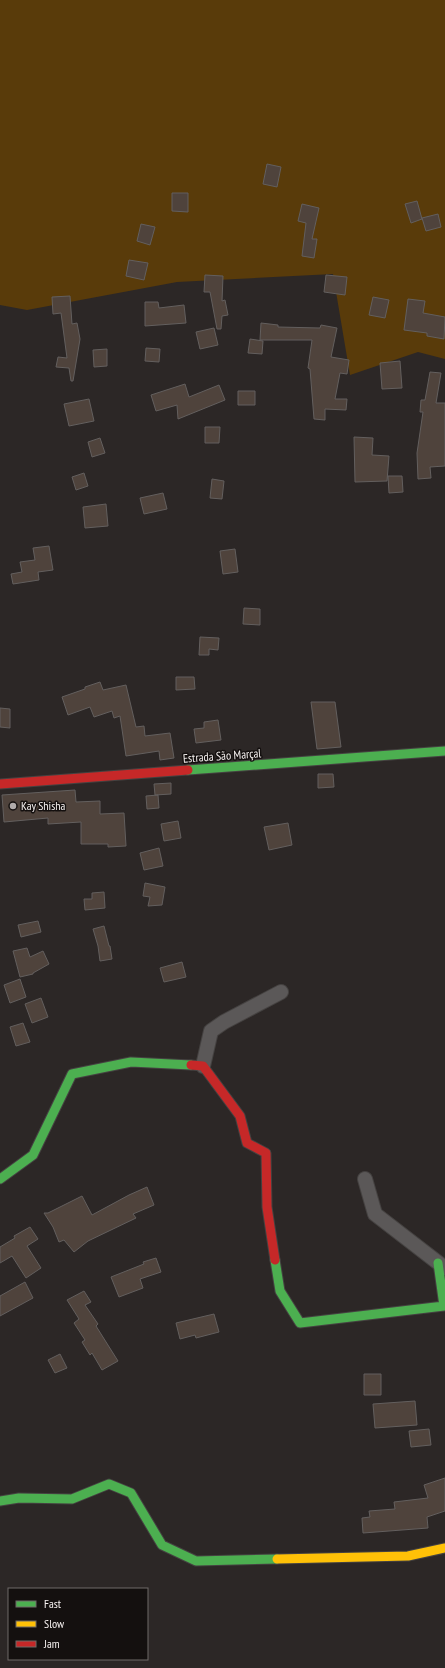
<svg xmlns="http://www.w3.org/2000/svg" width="445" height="1668" font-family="'PT Sans Narrow',sans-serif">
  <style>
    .green { fill: #593b0a }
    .building { fill: #4f433c; stroke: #635f5e }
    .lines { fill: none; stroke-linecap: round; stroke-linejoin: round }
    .street-casing { stroke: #454241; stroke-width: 16 }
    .fast-casing { stroke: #454241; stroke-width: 11 }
    .slow-casing { stroke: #454241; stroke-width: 11 }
    .jam-casing { stroke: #454241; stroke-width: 11 }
    .street { stroke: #5b5858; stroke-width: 14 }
    .fast { stroke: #4caf50; stroke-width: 9 }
    .slow { stroke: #ffc107; stroke-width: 9 }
    .jam { stroke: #c62828; stroke-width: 9 }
    .poi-dot { fill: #b0abaa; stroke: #14100f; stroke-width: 1.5 }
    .labels { text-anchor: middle; stroke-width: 3; stroke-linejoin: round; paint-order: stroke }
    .street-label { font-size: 12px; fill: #f7f2f1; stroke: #14100f }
    .poi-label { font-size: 12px; fill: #f7f2f1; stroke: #14100f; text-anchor: start }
  </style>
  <rect width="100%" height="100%" fill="#2c2726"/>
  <path class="green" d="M0,0H445V359L418,352L350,375L333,274L177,282L27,310L0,305Z"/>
  <path class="building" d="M267,164L281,167L277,187L263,184Z
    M172,193H188V212L172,211Z
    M417,201L422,219L411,223L405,204Z
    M302,204L319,208L312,239H317L314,258L302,256L306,223L298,221Z
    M438,214L441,227L426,231L422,218Z
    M141,224L155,227L150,245L137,241Z
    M129,260L148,263L144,280L126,276Z
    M205,275L223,276L222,301L225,300L228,315L222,316L221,329H217L210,292H204Z
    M326,275L347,277L345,295L324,292Z
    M70,296L72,324L77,323L80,339L73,381H71L69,368L56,367L58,357L67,358L61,313L53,314L52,297Z
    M373,297L389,300L385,318L369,315Z
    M408,299L425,301L423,313L445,317L444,339L427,336V333L404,330Z
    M145,302H158L159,308L184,305L186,323L145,326Z
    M261,323L278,325V327L320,328L321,325L337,328L331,357L349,360L347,374L340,373L335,399H347L346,410L325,409V420L314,419L310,369L308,368L312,340H260Z
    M214,328L218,345L200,349L196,332Z
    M250,339L263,341L262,354L248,353Z
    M146,348L160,349L159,362L145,361Z
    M107,349V366L94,367L93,350Z
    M400,361L402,388L382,389L380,363Z
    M430,372L441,373L436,403H445V466L430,467L431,478L418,479L417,453L423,412H420L421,400H425Z
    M185,384L189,397L219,385L225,400L178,419L177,405L156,411L151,395Z
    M238,391H255V405H238Z
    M89,399L94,421L69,426L64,404Z
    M205,427H220L219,443H205Z
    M354,437L373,438L372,455L389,456L387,481L355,482Z
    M100,438L105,453L92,457L88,442Z
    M84,473L88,486L76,490L72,477Z
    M388,476H402L403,492L389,493Z
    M212,479L224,481L222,499L210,498Z
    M163,493L167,509L144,514L140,498Z
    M106,504L108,526L85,528L83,507Z
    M49,546L53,570L38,572L39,580L13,584L11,574L22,572L20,562L35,560L33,548Z
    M235,549L238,572L223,574L220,551Z
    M244,608L260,609V625L243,624Z
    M200,637L219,638L218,650L209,649V655H199Z
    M176,677H194L195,689L176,690Z
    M100,682L103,690L126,685L136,727L144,726L145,736L170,733L174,758L160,760L159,751L126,756L120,716L114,718L112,711L94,717L90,707L68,715L62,697L85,689V687Z
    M311,702H335L341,747L317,749Z
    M0,708L10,709V728L0,727Z
    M218,720L221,740L196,743L194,729L204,728V722Z
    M318,774H333L334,787L318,788Z
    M171,783V794L155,795L154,784Z
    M75,790L76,802L100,801V814L124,813L126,846L108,847V844H81V822L48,824V818L4,822L2,795Z
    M158,795L159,808L147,809L146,796Z
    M178,821L181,838L164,841L161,824Z
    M288,823L292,845L269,850L264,827Z
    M159,848L163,866L144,870L140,853Z
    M145,883L165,887L162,905L148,906L150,897L143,896Z
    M104,892L105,908L85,910L84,899H92V893Z
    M38,921L41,932L21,937L18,925Z
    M104,926L109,946H110L112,959L100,961L98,946L93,929Z
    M27,948L30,957L43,951L49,964L33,973V974L20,977L13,951Z
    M182,962L186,977L164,982L160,968Z
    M20,979L26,997L10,1003L4,985Z
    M41,998L48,1017L32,1023L25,1004Z
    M23,1023L30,1042L16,1046L10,1027Z
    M147,1187L154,1205L133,1214L136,1218L88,1241L74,1252L64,1240L59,1242L53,1227L44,1213H48L82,1196L92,1215L129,1195Z
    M30,1227L38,1239L27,1246L41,1268L26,1278L12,1256L0,1263V1247L15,1238L14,1236Z
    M156,1258L161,1272L140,1279L143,1288L119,1297L111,1277L144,1264L143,1262Z
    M25,1282L33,1298L0,1316V1296Z
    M84,1291L91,1302L85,1305L98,1324L96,1326L118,1361L102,1370L92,1353L90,1355L82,1342L85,1340L74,1323L79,1319L67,1300Z
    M214,1314L219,1332L196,1338L195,1335L180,1339L176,1323Z
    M60,1354L67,1368L55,1373L48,1360Z
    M364,1374H381V1395H364Z
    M415,1401L417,1425L375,1428L373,1404Z
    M429,1429L431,1445L411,1447L409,1431Z
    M445,1478V1511L427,1517L428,1528L363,1533L362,1518L370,1517L369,1511L395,1509L394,1502L428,1498L424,1485Z"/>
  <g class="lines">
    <g class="street-casing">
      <path id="street" d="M203,1066L211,1031L224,1022L281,992
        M365,1179L375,1214L445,1268"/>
    </g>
    <g class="fast-casing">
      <path id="fast" d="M188,770L445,751
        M0,1179L33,1155L72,1074L131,1062L191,1065
        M275,1260L280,1291L300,1323L444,1306L438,1263
        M0,1501L19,1498L72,1499L109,1484L131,1493L162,1545L196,1561L277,1559"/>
    </g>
    <g class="slow-casing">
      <path id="slow" d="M277,1559L408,1556L445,1548"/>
    </g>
    <g class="jam-casing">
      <path id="jam" d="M0,784L188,770
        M191,1065L203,1066L240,1116L247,1143L266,1153L267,1207L275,1260"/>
    </g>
    <use href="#street" class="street"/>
    <use href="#fast" class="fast"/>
    <use href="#slow" class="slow"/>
    <use href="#jam" class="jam"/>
  </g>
  <circle class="poi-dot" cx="13" cy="806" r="4"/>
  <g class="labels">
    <g class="street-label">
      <text transform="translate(222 756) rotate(-4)" y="4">Estrada São Marçal</text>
    </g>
    <g class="poi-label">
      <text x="21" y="810">Kay Shisha</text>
    </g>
  </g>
  <rect x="8" y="1588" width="140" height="72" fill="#14100f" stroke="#6f6a69"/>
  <rect x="16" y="1601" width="20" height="6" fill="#4caf50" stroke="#6f6a69"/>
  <text x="44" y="1608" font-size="12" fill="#f7f2f1">Fast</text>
  <rect x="16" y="1621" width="20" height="6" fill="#ffc107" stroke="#6f6a69"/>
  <text x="44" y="1628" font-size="12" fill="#f7f2f1">Slow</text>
  <rect x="16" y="1641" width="20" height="6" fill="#c62828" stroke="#6f6a69"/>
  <text x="44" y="1648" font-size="12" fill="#f7f2f1">Jam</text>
</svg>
